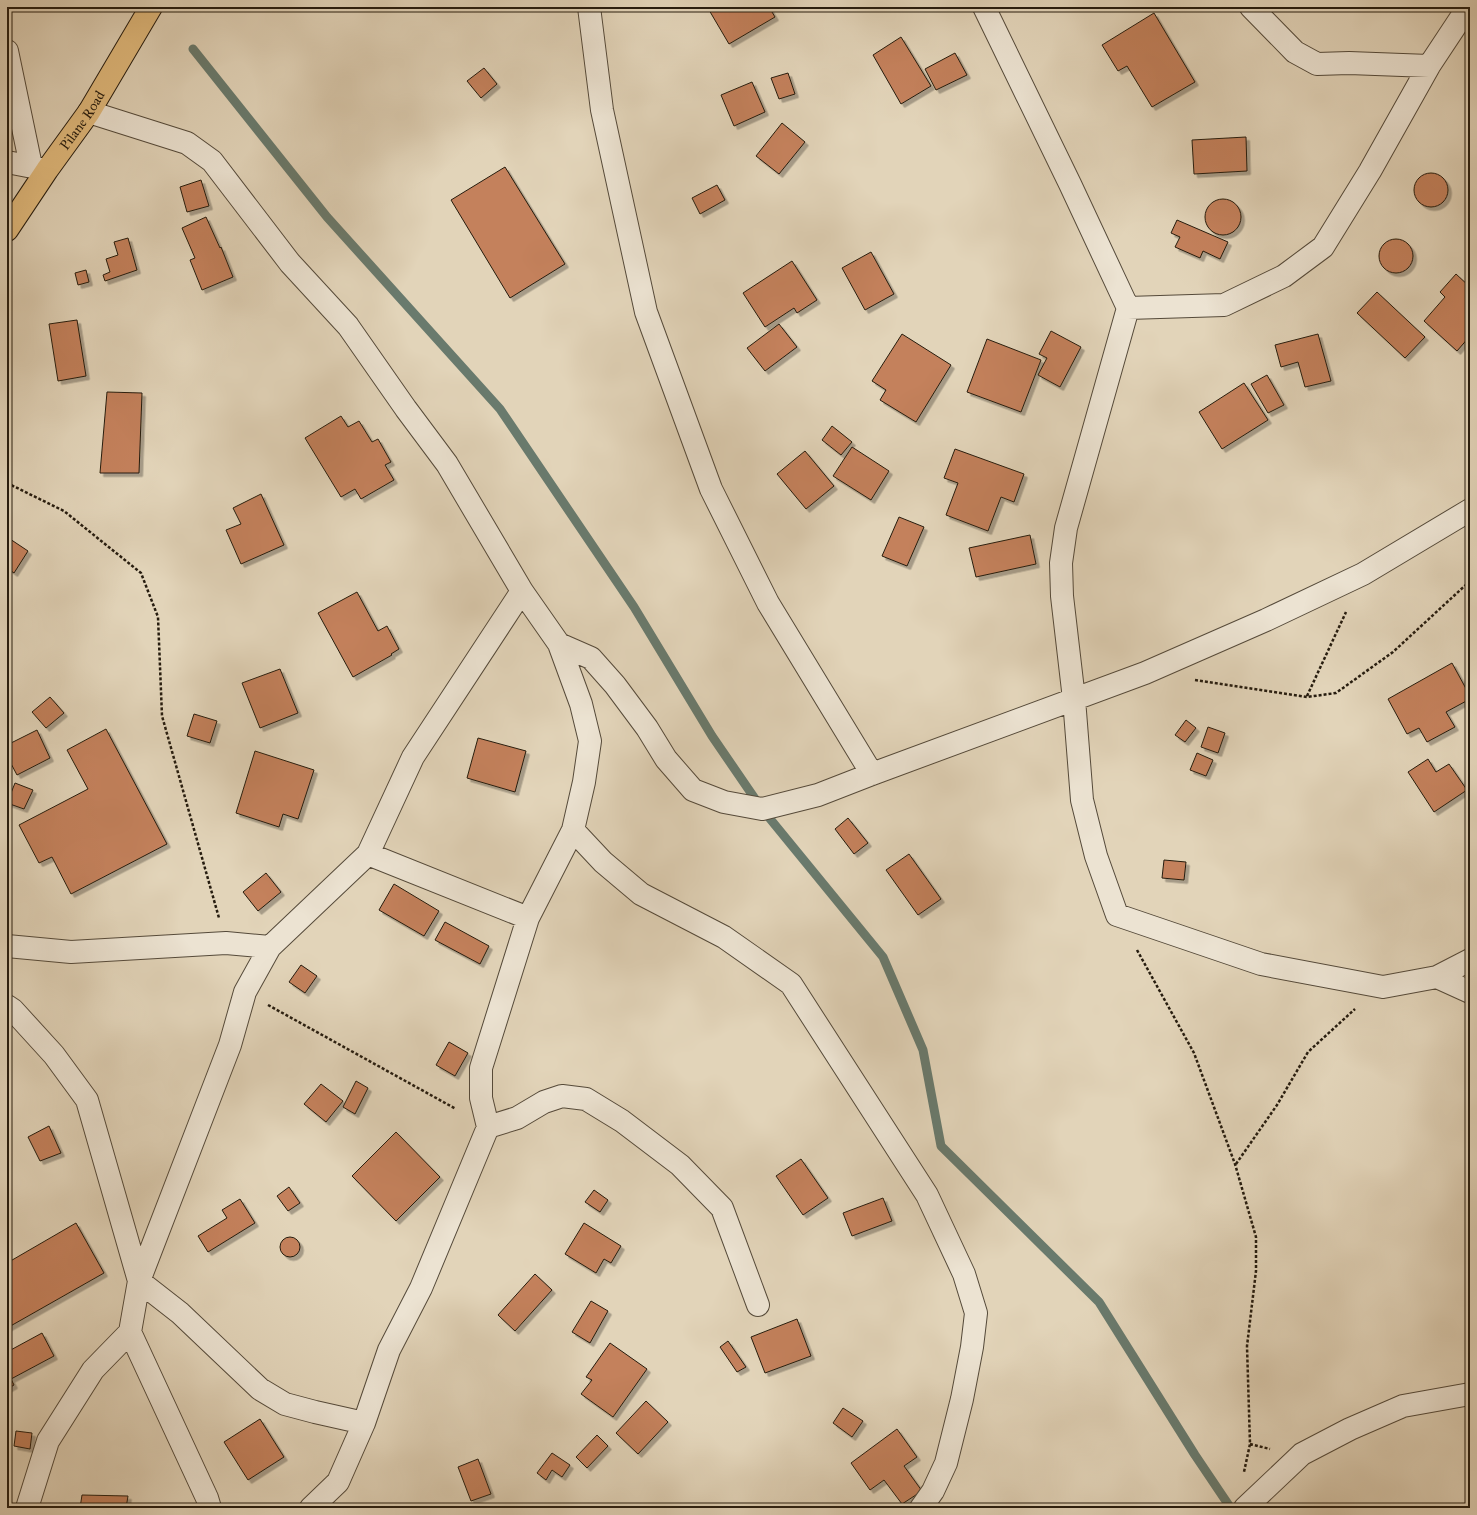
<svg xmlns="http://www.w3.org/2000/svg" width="1477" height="1515" font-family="'IM FELL Great Primer',serif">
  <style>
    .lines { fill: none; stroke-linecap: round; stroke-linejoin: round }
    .stream { stroke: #697a6d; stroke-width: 9 }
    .building { fill: #c4815b; stroke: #261c0f; filter: url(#shadow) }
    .minor-casing { stroke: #554a3a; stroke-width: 24 }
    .major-casing { stroke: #261c0f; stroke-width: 24 }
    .path { stroke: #261c0f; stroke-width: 2.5; stroke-dasharray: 3 2; stroke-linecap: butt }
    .minor { stroke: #ece3d2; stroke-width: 22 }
    .major { stroke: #e1ba7c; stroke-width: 22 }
    .labels { text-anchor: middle; stroke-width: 3; stroke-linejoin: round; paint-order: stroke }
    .street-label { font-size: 14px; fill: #261c0f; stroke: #ece3d2 }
  </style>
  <defs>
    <filter id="shadow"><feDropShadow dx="3.5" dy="3.5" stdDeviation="0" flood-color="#0004"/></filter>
  </defs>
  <rect width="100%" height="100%" fill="#e2d4b9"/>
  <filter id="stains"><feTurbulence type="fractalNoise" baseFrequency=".005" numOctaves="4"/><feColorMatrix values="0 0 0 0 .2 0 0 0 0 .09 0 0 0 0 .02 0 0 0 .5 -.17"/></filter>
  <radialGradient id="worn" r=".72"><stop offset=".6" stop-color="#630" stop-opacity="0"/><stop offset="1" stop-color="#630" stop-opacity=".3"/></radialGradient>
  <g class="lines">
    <path class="stream" d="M193,49L327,217L500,409L634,607L712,736L762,809L883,957L923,1050L941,1146L1099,1302L1195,1455L1230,1507"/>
  </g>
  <path class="building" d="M714,7H769L775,17L729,44L709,10Z
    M1154,13L1195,82L1152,107L1127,66L1118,71L1102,45Z
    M901,37L931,86L901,104L873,55Z
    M955,53L967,75L936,90L925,69Z
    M484,68L497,84L481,98L467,81Z
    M788,73L795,94L779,99L771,78Z
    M752,82L765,112L734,126L721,95Z
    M782,123L805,142L779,174L756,156Z
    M1246,137L1247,171L1194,174L1192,140Z
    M505,167L565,264L510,298L451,200Z
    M1414 190a17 17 0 1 1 34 0a17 17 0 1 1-34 0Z
    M201,180L209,206L187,212L180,187Z
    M717,185L725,200L700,214L692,198Z
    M1205 217a18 18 0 1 1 36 0a18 18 0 1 1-36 0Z
    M206,217L220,248L221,247L233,277L202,290L190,260L195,258L182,228Z
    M1177,220L1228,242L1220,259L1203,251L1200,258L1175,247L1180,237L1171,233Z
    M128,238L137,270L105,281L103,275L110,272L106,259L118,255L114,242Z
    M1379 256a17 17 0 1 1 34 0a17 17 0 1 1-34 0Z
    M871,252L894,294L865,310L842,268Z
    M792,261L817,300L797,313L794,308L765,327L743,293Z
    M86,270L89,282L78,285L75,273Z
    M1456,274L1470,287V336L1457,351L1424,321L1445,297L1440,292Z
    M1377,292L1425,337L1405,358L1357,313Z
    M77,320L86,376L58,381L49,324Z
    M779,324L797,347L765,371L747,348Z
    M1051,331L1081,347L1060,387L1038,375L1047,358L1039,354Z
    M902,334L951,365L916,422L880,400L886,390L872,381Z
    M1318,334L1331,381L1305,387L1298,362L1281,367L1275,345Z
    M987,339L1041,360L1021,412L967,392Z
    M1267,375L1284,405L1268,413L1251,384Z
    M1244,383L1268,420L1222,449L1199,412Z
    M107,392L142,393L139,473H100Z
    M341,416L348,427L359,421L372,442L378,439L391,462L385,465L394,480L361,499L355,489L341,497L305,438Z
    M832,426L852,442L841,455L822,440Z
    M852,447L889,471L871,500L833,476Z
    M955,449L1024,474L1014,502L1001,497L988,531L946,515L958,483L944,478Z
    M805,451L834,486L806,509L777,474Z
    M261,494L284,545L241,564L226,530L241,524L233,508Z
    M899,517L924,527L907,566L882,556Z
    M1030,535L1036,564L976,577L969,548Z
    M10,539L28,551L14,573L7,568V544Z
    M357,592L378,631L387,626L399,649L391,654L392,655L353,677L318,613Z
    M1452,663L1470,696V699L1446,712L1455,727L1427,742L1419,728L1407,734L1388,699Z
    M280,669L298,713L260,728L242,683Z
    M50,697L64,713L46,728L32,712Z
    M194,714L217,721L210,743L187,736Z
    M1186,720L1196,728L1185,742L1175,735Z
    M1208,727L1225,733L1218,753L1201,747Z
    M106,729L167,844L71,894L52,857L39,863L19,825L88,789L67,750Z
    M37,730L50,758L17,775L7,756V745Z
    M478,738L526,751L515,792L467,778Z
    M255,751L314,770L298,819L283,814L279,827L236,813Z
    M1197,753L1213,760L1206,776L1190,770Z
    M1428,759L1436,772L1449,764L1467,790L1434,812L1408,772Z
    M15,783L33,790L24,809L7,803Z
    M848,818L868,843L854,854L835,829Z
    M909,854L941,899L918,915L886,870Z
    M1164,860L1186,862L1184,880L1162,878Z
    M266,873L281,892L258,911L243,892Z
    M394,884L439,911L424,936L379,910Z
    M445,922L489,946L480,964L435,940Z
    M301,965L317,976L305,993L289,982Z
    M449,1042L468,1053L455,1076L436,1065Z
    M356,1081L368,1088L355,1114L343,1107Z
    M321,1084L343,1101L326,1122L304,1104Z
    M49,1126L61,1153L40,1161L28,1137Z
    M396,1132L440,1177L396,1221L352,1176Z
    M801,1159L828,1198L803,1215L776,1176Z
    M289,1187L300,1203L288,1211L277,1196Z
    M594,1190L608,1200L600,1212L585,1202Z
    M883,1198L892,1221L852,1236L843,1213Z
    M240,1199L255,1223L208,1252L198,1236L227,1218L222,1210Z
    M76,1223L104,1273L7,1328V1263Z
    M584,1223L621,1246L611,1263L604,1259L596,1273L565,1254Z
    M280 1247a10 10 0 1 1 20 0a10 10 0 1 1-20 0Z
    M535,1274L552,1290L515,1331L498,1315Z
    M591,1301L608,1311L590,1343L572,1332Z
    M797,1319L811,1356L765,1373L751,1337Z
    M42,1333L54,1356L11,1379L14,1385L7,1389V1352Z
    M728,1341L746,1367L737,1372L720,1347Z
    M610,1343L647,1369L613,1417L581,1394L592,1380L586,1377Z
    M646,1401L668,1422L638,1454L616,1433Z
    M843,1408L863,1421L852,1437L833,1423Z
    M260,1419L284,1457L248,1480L224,1442Z
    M897,1429L917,1457L904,1466L922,1491L902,1504L884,1480L870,1490L851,1463Z
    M16,1431L32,1433L30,1449L14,1446Z
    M597,1435L608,1446L587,1468L576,1457Z
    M552,1453L570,1465L562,1477L552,1470L546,1480L537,1473Z
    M478,1459L491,1494L471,1501L458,1467Z
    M82,1495L128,1496L126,1508H80Z"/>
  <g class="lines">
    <g class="minor-casing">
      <path id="minor" d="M589,7L602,110L646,312L711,489L768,603L872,774
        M984,7L1070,184L1128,308L1066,528L1061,563L1062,596L1074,699L1082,800L1096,856L1117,915L1261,964L1383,987L1437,977L1470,960
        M1251,7L1295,52L1317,64L1349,63L1429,66
        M7,51L31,166
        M89,112L187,143L212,161L290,263L348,326L406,409L447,464L522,591L559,644L591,658L615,685L647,728L666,759L693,790L724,802L762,809L818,795L872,774L1145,673L1266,620L1363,574L1470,510
        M7,162L43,169
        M1128,308L1224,305L1284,276L1323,247L1370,171L1429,66L1468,7
        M573,830L603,862L641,894L724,937L791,984L927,1195L964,1274L976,1313L972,1347L962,1399L946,1463L933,1491L921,1508
        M368,854L528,918
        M7,946L71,952L226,943L270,947
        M1437,977L1470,992
        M7,1006L13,1010L54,1055L87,1100L139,1281L180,1313L260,1389L285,1404L315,1412L364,1423
        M488,1127L517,1118L544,1102L562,1096L586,1099L622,1121L680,1165L722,1208L758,1305
        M27,1508L48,1441L93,1370L130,1332
        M210,1508L207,1498L130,1332L139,1281L230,1045L245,992L270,947L368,854L413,757L522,591
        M311,1508L338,1482L364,1423L389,1350L421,1288L488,1127L481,1098V1068L528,918L573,830L584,782L590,741L581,704L559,644
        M1245,1508L1302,1454L1350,1429L1403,1406L1470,1394"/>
    </g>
    <g class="major-casing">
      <g id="major">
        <path id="s1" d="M7,230L47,170L89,112L151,7"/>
      </g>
    </g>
    <path class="path" d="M7,483L64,511L141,573L158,617L162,716L219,918
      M1195,680L1307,697L1336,693L1393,652L1470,581
      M1307,696L1346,612
      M1137,950L1194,1053L1235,1164L1256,1237V1271L1247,1346L1250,1444L1244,1472
      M268,1005L456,1109
      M1236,1164L1277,1105L1308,1052L1355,1009
      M1250,1444L1270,1449"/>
    <use href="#minor" class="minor"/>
    <use href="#major" class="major"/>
  </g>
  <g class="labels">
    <g class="street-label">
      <text dy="5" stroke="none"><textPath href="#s1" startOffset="133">Pilane Road</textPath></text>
    </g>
  </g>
  <rect width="1477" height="1515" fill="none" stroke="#e2d4b9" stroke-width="24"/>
  <rect x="8" y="8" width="1461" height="1499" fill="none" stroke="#261c0f" stroke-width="2"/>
  <rect x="12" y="12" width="1453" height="1491" fill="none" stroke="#261c0f"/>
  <rect width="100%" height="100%" filter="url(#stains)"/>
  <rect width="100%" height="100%" fill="url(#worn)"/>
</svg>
